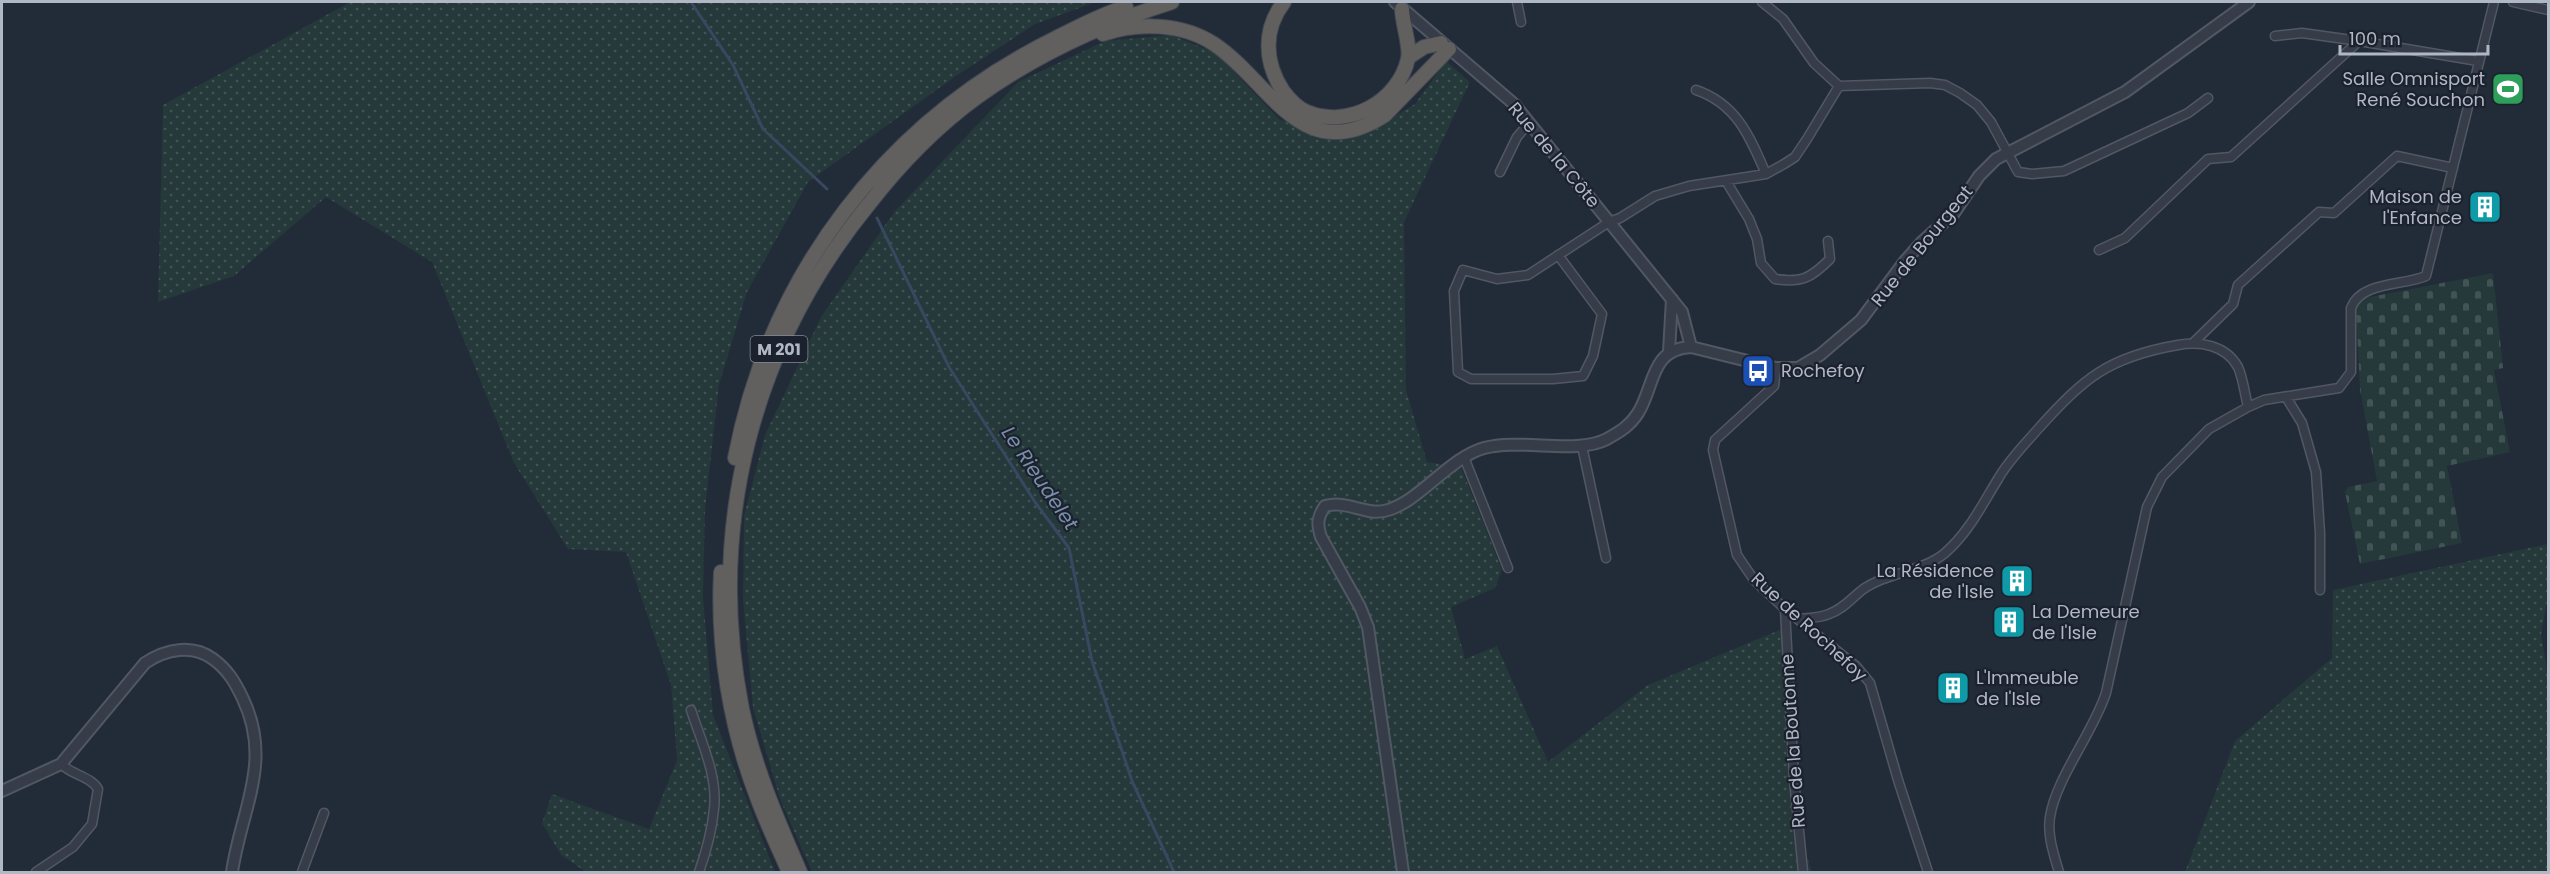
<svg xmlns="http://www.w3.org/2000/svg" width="2550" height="874" font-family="Poppins,sans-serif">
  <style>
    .grass { fill: url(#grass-dots) }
    .cemetery { fill: url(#cemetery-stones) }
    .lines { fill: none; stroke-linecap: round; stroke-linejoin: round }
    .stream { stroke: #394861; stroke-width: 3 }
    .minor-casing { stroke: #515863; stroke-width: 11 }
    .tertiary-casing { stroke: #515863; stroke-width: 14 }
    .trunk-casing { stroke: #414853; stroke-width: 16 }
    .minor { stroke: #363d48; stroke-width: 8 }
    .tertiary { stroke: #363d48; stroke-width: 10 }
    .trunk { stroke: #61605e; stroke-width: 14 }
    .labels { text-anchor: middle; stroke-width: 4.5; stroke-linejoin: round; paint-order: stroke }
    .shield { fill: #1b222d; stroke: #848b97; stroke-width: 1.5 }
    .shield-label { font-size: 16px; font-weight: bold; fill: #b1b8c5 }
    .poi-label { font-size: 18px; fill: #b1b8c5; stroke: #1b222d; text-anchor: end }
    .street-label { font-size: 18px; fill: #b1b8c5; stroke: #1b222d }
    .water-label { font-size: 20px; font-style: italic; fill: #7a8eab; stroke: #1b222d }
  </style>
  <defs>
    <pattern id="grass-dots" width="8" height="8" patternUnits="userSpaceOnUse" patternTransform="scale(1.5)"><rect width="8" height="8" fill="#25383a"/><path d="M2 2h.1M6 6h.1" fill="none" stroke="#425355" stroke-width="1.8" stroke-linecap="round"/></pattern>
    <pattern id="cemetery-stones" width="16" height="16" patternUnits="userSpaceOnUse" patternTransform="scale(1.5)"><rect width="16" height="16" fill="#25383a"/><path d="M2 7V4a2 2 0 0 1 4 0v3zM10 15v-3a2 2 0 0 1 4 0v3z" fill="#425355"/></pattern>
  </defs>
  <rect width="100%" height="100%" fill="#222b38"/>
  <path class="grass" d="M350,2H1096L1035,24L956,76L808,182L747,292L719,385L705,509L703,597L713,715L775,872H586L561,855L542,823L552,794L649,829L677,760L671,685L626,552L568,549L514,463L432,262L326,197L234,276L158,302L163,105Z
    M1171,35L1216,53L1279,119L1322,137L1366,133L1415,104L1446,61L1470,82L1404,222L1406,390L1427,462L1461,467L1502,570L1495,588L1451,607L1465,659L1497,646L1548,762L1648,685L1789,626L1805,851L1812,872H812L780,799L753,708L743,600L744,516L765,435L821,317L895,211L1018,82L1105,41Z
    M2548,544V597L2541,635L2548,674V872H2185L2235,741L2332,658L2333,590Z"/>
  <path class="cemetery" d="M2493,273L2503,368L2494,370L2510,452L2447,466L2462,543L2360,564L2345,492L2348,487L2377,481L2360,390L2356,308L2365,298Z"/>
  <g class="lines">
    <path class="stream" d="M691,2L733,65L763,129L827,189
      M877,218L949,367L1035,502L1069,548L1092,661L1132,781L1174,872"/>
    <g class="minor-casing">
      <path id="minor" d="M1517,2L1521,22
        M1762,2L1783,19L1814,63L1839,86L1930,83L1945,85L1960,93L1977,105L1991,122L2018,172L2032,174L2064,171L2188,113L2208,98
        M2513,2L2548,10
        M2275,36L2302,33L2359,41
        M1696,90C1737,104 1750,137 1766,174
        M1500,172L1517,137L1529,123
        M1726,181L1749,219L1757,239L1761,263L1775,279C1802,283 1811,278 1830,259L1828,241
        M2099,250L2125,238L2208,159L2231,157L2359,41L2478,61
        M1558,255L1602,314L1593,356L1583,376L1553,379H1471L1458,372L1454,291L1463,270L1497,279L1528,275L1609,222L1620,218L1655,196L1689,186L1766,174L1784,164L1795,157L1807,139L1839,86
        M2194,342L2233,304L2238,285L2319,212L2334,213L2397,156L2453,168
        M1776,368L1774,386L1715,440L1713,450L1737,555L1754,580L1785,609L1856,666L1870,683L1898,780L1928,872
        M2286,397L2302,423L2316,472L2320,533V590
        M1582,446L1606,558
        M1464,457L1508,568
        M1785,609L1794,779L1803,872
        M1798,619C1808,618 1820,618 1829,614C1843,609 1851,599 1862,590C1887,572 1922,572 1945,553C1969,532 1982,505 1998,479C2008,461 2024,445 2038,429C2084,378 2108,357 2178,345C2200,341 2226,345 2238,367C2243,378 2245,395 2248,407
        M691,710C701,741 718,776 714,809C712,831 706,852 699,872
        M36,872L73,847L92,824L98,789C90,776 72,775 61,764
        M302,872L324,813
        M2059,872C2054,855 2047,835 2050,817C2056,778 2093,733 2106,693L2147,507L2162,477L2209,429L2248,407L2264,400L2339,388L2351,372V308C2361,281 2403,286 2426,276L2494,2"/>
    </g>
    <g class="tertiary-casing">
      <path id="tertiary" d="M1395,2L1514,104L1682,312L1691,347
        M1669,352L1672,299
        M2,791L61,764L145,663C166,649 192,644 213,659C228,670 235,682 243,699C273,762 241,810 232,872
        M1403,872L1368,627L1360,607L1321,537C1317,524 1317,518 1325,506C1348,500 1364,515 1384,511C1418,504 1448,458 1484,448C1521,438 1576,455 1607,439C1619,432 1630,426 1638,413C1655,386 1650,349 1691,347L1776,368H1798L1820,355L1861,320L1905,261L1922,242L1954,213L1979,176L1996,159L2125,92L2249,2"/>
    </g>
    <g class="trunk-casing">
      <path id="trunk" d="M1284,2C1263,29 1264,62 1283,91C1289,99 1297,108 1307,112C1348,129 1398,102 1408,59C1411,47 1402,23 1402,9
        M1103,34C1138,22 1182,23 1214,44C1271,82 1301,169 1385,115L1449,49
        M1409,57L1424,47L1441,43
        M735,458C770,274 887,121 1056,38C1078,27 1102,14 1126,7
        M721,572C717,647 730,727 757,797C766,822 778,847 789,872
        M800,872C777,819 754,766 742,709C706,527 752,347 869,204C900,164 936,127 977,97C1037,54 1102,24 1172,2"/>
    </g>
    <use href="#minor" class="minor"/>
    <use href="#tertiary" class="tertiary"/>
    <use href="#trunk" class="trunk"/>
  </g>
  <defs>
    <g id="stadium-square" transform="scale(1.725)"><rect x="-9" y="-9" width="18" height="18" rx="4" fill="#2e9e5b" stroke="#1b222d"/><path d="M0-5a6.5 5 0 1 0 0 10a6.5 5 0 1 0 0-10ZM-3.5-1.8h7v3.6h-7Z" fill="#fff"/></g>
    <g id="building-square" transform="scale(1.725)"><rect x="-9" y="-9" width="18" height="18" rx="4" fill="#0f9aa8" stroke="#1b222d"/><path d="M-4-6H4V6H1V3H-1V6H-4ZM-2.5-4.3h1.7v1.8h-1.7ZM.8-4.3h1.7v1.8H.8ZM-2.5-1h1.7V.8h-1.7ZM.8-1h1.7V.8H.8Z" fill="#fff"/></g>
    <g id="bus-square" transform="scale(1.725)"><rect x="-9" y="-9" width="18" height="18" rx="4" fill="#1a4fb4" stroke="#1b222d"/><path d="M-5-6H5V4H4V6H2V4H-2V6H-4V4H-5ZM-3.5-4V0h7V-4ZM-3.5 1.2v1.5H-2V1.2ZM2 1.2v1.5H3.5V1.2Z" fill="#fff"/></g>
  </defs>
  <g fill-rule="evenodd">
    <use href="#stadium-square" x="2508" y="89"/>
    <use href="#building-square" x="2485" y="207"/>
    <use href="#bus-square" x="1758" y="371"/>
    <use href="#building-square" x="2017" y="581"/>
    <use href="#building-square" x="2009" y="622"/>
    <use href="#building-square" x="1953" y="688"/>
  </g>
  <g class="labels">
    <rect class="shield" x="750.5" y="336" width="57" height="26" rx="4.5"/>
    <g class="shield-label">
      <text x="779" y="355">M 201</text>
    </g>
    <g class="poi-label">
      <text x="2485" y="85">Salle Omnisport<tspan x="2485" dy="21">René Souchon</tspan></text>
      <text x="2462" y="203">Maison de<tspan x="2462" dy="21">l'Enfance</tspan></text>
      <text x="1781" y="377" text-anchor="start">Rochefoy</text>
      <text x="1994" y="577">La Résidence<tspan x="1994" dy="21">de l'Isle</tspan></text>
      <text x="2032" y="618" text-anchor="start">La Demeure<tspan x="2032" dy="21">de l'Isle</tspan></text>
      <text x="1976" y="684" text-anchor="start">L'Immeuble<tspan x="1976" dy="21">de l'Isle</tspan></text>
    </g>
    <g class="street-label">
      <text transform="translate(1554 155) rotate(50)" y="6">Rue de la Côte</text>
      <text transform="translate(1922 246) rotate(-51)" y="6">Rue de Bourgeat</text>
      <text transform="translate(1809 627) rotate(43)" y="6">Rue de Rochefoy</text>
      <text transform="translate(1793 741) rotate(-94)" y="6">Rue de la Boutonne</text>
    </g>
    <g class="water-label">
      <text transform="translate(1040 478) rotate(56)" y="7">Le Rieudelet</text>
    </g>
  </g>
  <rect width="2550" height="874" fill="none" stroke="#b1b8c5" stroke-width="6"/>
  <path d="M2340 45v9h148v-9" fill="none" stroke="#b1b8c5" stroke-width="3"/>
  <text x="2349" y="45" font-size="18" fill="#b1b8c5" stroke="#1b222d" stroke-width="4.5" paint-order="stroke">100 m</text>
</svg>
